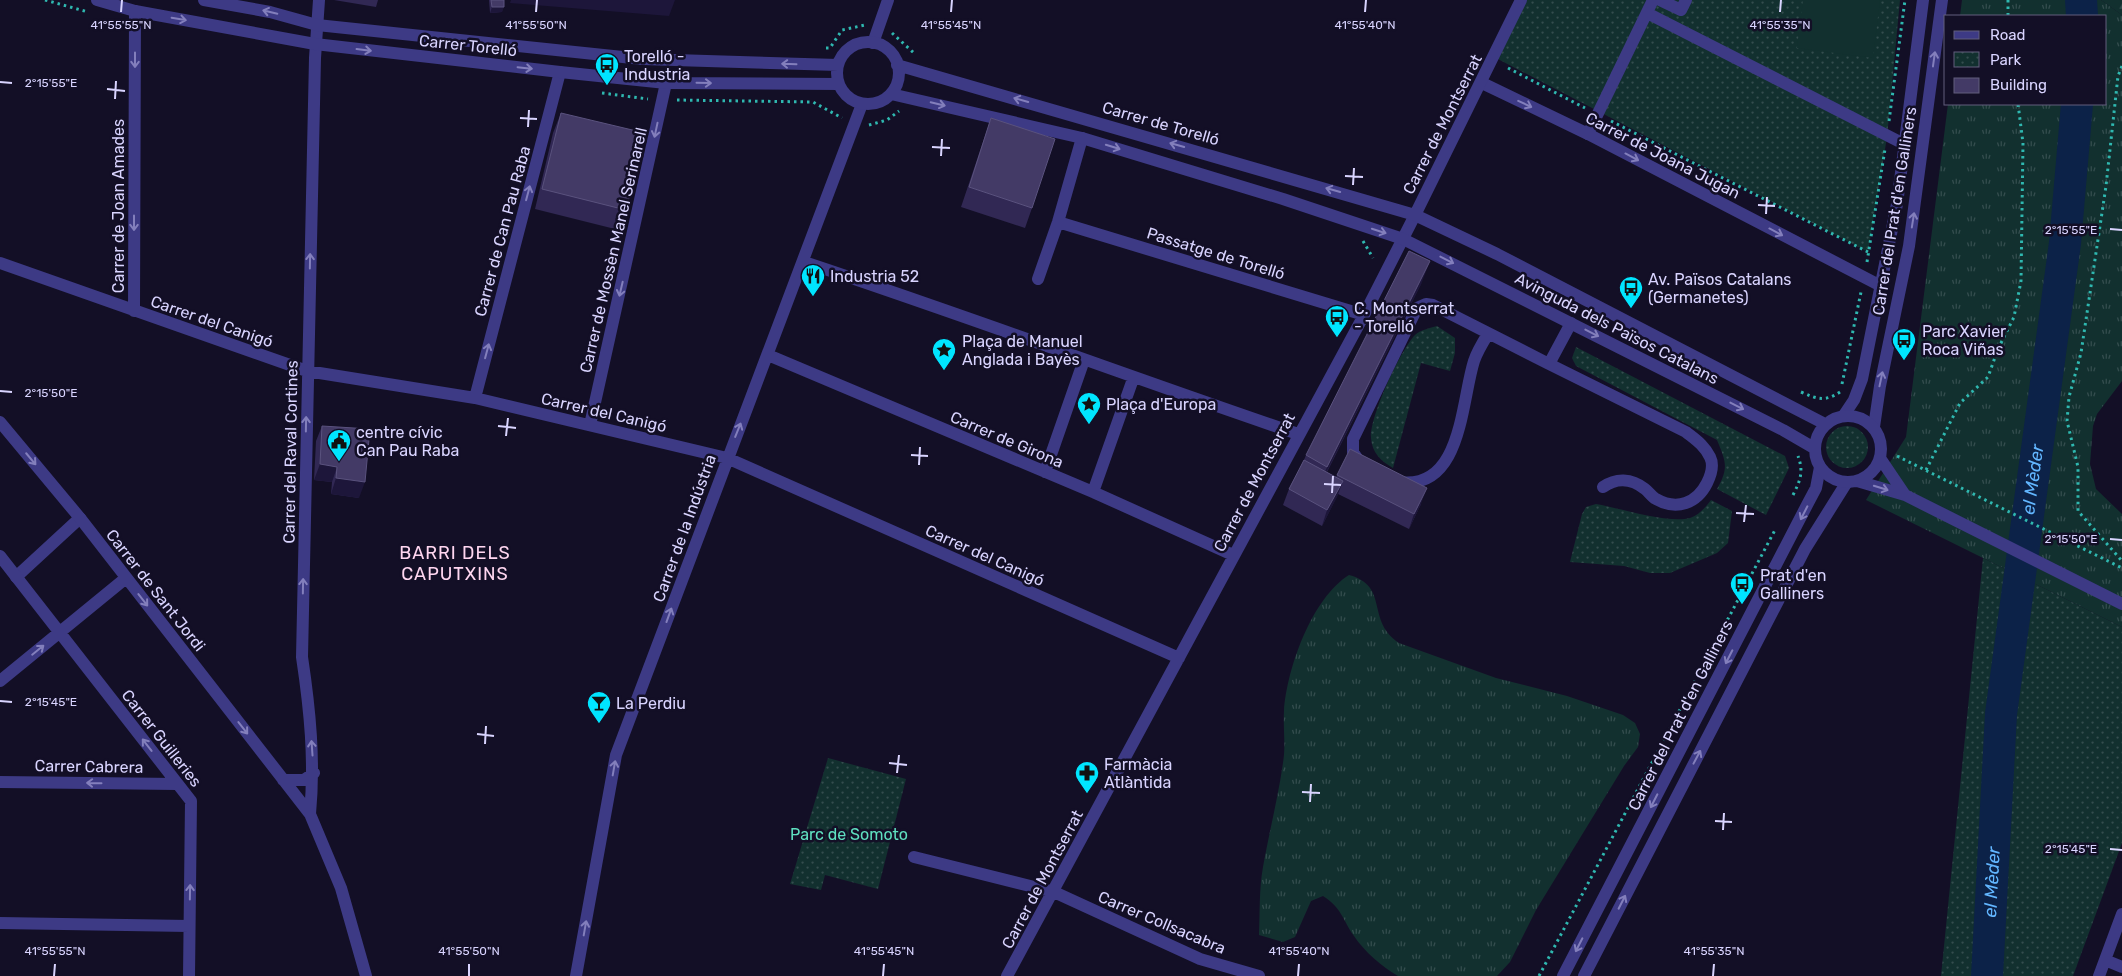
<svg xmlns="http://www.w3.org/2000/svg" width="2122" height="976" font-family="Rubik,sans-serif">
  <style>
    .grass { fill: url(#grass-tufts) }
    .forest { fill: url(#forest-firs) }
    .park { fill: url(#park-dots) }
    .pitch { fill: #12302f }
    .lines { fill: none; stroke-linecap: round; stroke-linejoin: round }
    .river { stroke: #0c2248; stroke-width: 32 }
    .path { stroke: #2fb8b0; stroke-width: 3; stroke-dasharray: 2.5 4; stroke-linecap: butt }
    .pedestrian { stroke: #3d3a85; stroke-width: 12 }
    .minor { stroke: #3d3a85; stroke-width: 12 }
    .tertiary { stroke: #3d3a85; stroke-width: 12 }
    .wall { fill: #312854 }
    .shaded-wall { fill: #1d163a }
    .building { fill: #433a66; stroke: #5a527e }
    .oneway { stroke: #837fbc }
    .ticks { fill: none; stroke: #d9d4ff; stroke-width: 2 }
    .labels { text-anchor: middle; stroke-width: 5; stroke-linejoin: round; paint-order: stroke }
    .street-label { font-size: 16px; fill: #d9d4ff; stroke: #130f26 }
    .poi-label { font-size: 16px; fill: #d9d4ff; stroke: #130f26; text-anchor: start }
    .park-label { font-size: 16px; fill: #5fe0c0; stroke: #130f26 }
    .water-label { font-size: 18px; font-style: italic; fill: #62b6ff; stroke: #130f26 }
    .neighbourhood-label { font-size: 18px; letter-spacing: 1px; fill: #ffd6f0; stroke: #130f26 }
    .ticks-label { font-size: 12px; text-anchor: middle; fill: #d9d4ff; stroke: #130f26; stroke-width: 5; stroke-linejoin: round; paint-order: stroke }
  </style>
  <defs>
    <pattern id="grass-tufts" width="24" height="20" patternUnits="userSpaceOnUse" patternTransform="scale(1.25)"><rect width="24" height="20" fill="#12302f"/><path d="M3 7l-1-3M5 7V3M7 7l1-3M15 17l-1-3M17 17v-4M19 17l1-3" fill="none" stroke="#344d4e"/></pattern>
    <pattern id="forest-firs" width="22" height="20" patternUnits="userSpaceOnUse" patternTransform="scale(1.25)"><rect width="22" height="20" fill="#12302f"/><path d="M5 1l3.5 6h-7zM16 11l3.5 6h-7z" fill="#344d4e"/></pattern>
    <pattern id="park-dots" width="8" height="8" patternUnits="userSpaceOnUse" patternTransform="scale(1.25)"><rect width="8" height="8" fill="#12302f"/><path d="M2 2h.1M6 6h.1" fill="none" stroke="#344d4e" stroke-width="1.8" stroke-linecap="round"/></pattern>
  </defs>
  <rect width="100%" height="100%" fill="#130f26"/>
  <path class="grass" d="M1962,0H2101L2122,15V381L2097,414L2093,426L2090,464L2096,489L2122,514V627L1866,500L1906,437L1948,104H2106V16H1960Z
    M1349,575C1390,586 1365,620 1399,643L1496,678L1567,696L1623,715L1635,723L1640,734L1638,747L1624,766L1536,910L1510,962L1497,976H1398C1382,967 1364,951 1354,936C1342,919 1342,908 1323,896L1311,901L1295,937L1283,942L1259,935C1260,913 1259,889 1263,867C1269,833 1278,798 1283,763C1286,745 1283,729 1284,711C1287,668 1312,598 1349,575Z"/>
  <path class="forest" d="M2101,0H2122V15Z"/>
  <path class="park" d="M1527,0H1900L1887,137L1868,252L1496,58Z
    M1437,326L1455,338V353L1450,371L1421,363L1393,468C1381,461 1372,453 1371,438C1370,416 1400,351 1415,335C1420,330 1430,328 1437,326Z
    M1576,347L1785,456L1789,468L1766,515L1717,489C1729,468 1726,462 1717,440L1576,366L1572,358Z
    M1826 447a21 21 0 1 1 42 0a21 21 0 1 1-42 0Z
    M1711,500L1732,511L1728,543L1717,553L1670,573H1650L1624,566L1570,562L1582,514L1586,507L1596,504C1619,508 1669,524 1690,518C1699,515 1706,507 1711,500Z
    M1983,558L2122,627V843L2073,976H1941Z
    M828,758L906,779L878,889L825,875L821,890L790,884Z"/>
  <path class="pitch" d="M1803,0H1880L1873,58L1797,48Z"/>
  <g class="lines">
    <g class="river">
      <path d="M2081,0L2082,16"/>
      <path id="s1" d="M1987,976L2001,714L2065,243L2077,104"/>
    </g>
    <path class="path" d="M45,0L88,12
      M2008,0V16
      M892,33L915,54
      M826,48H830L842,30L865,25
      M2122,66L2118,76L2106,186L2081,353L2069,397L2067,421L2078,467V511L2122,561
      M1508,68L1585,108
      M602,93L648,99
      M677,100L813,102L842,118
      M1611,121L1868,252
      M1889,121L1905,0
      M869,125L887,120L899,111
      M1363,241L1373,258
      M1867,262L1885,149
      M1842,384L1861,292
      M1801,392C1817,399 1825,402 1840,392
      M1897,456L2122,568
      M1926,470L1960,403L1988,377L1998,349L2014,317L2021,281L2023,143L2018,104
      M1793,495C1800,481 1804,472 1798,456
      M1539,976L1775,530"/>
    <path class="pedestrian" d="M1660,0L1681,10L1686,0
      M1647,13L1904,144
      M1588,134L1653,0
      M16,577L80,518"/>
    <path class="minor" d="M873,43L888,0
      M1482,83L1588,134L1881,286
      M1058,222L1364,315
      M804,262C970,317 1133,378 1298,434
      M0,263L307,371L475,398L727,458L1179,658
      M1038,279L1058,222L1082,138
      M134,311L135,11
      M768,355L1093,492L1233,555
      M1549,364L1686,432C1696,440 1704,445 1710,457C1714,465 1711,475 1707,483C1697,503 1677,511 1656,499C1652,497 1649,492 1645,489C1631,478 1616,478 1603,487
      M475,398L560,72
      M1844,415L1854,400L1862,379L1897,204L1923,0
      M0,422L80,518L310,814L341,888L366,976
      M590,425L666,83
      M1874,427L1880,386L1909,246L1942,0
      M1361,464L1353,452V439L1417,308L1426,304L1433,305L1549,364L1571,323
      M1045,472L1084,360
      M1399,482C1462,491 1461,402 1474,361C1477,352 1483,342 1488,334
      M1093,492L1133,379
      M0,556L191,801L189,976
      M0,681L126,578
      M283,780H304L314,773
      M0,782L177,784
      M310,814C315,761 310,710 302,657L315,58L319,0
      M914,857L1054,892L1200,959L1259,976
      M0,923L189,926
      M2105,960L2122,967
      M576,976L616,755L862,104
      M1007,976L1364,315L1415,215
      M1563,976L1807,505L1816,488L1820,467
      M1584,976L1805,549L1847,482
      M2099,976L2122,914"/>
    <path class="tertiary" d="M97,0L135,11L315,44L560,72L666,83L839,84
      M204,0L270,12L317,25L642,59L838,65
      M837 73a31 31 0 1 1 62 0a31 31 0 1 1-62 0Z
      M897,65L1415,215L1497,254L1825,424
      M891,94L1082,138L1283,199L1403,239L1783,430L1814,448
      M1415,215L1521,0
      M1815 449a33 33 0 1 1 66 0a33 33 0 1 1-66 0Z
      M1880,458L1905,495
      M1857,481L1905,495L2122,604"/>
  </g>
  <path class="wall" d="M334,0H378L376,7Z
    M489,0H504L502,12L490,13Z
    M561,113L626,210L619,230L535,209L553,133Z
    M991,118L1032,208L1025,228L961,207Z
    M1422,282L1327,472L1336,477L1337,475L1421,504L1409,529L1338,494L1322,526L1283,505L1289,489L1304,460L1306,455Z
    M322,426L359,498L331,494L332,482L314,480L316,441Z"/>
  <path class="shaded-wall" d="M511,0H675L669,16L510,3Z
    M492,7H504L502,12L490,13Z
    M1430,261L1422,282L1319,487L1327,467Z
    M320,464L337,467L332,482L314,480Z
    M336,478L365,482L359,498L331,494Z
    M1343,481L1337,497L1322,526L1327,510Z
    M1427,488L1421,504L1409,529L1414,514Z"/>
  <path class="building" d="M491,0H504V7H492Z
    M561,113L645,133L626,210L542,189Z
    M991,118L1055,139L1032,208L969,187Z
    M1409,251L1430,261L1327,467L1306,455Z
    M322,426L370,429L365,482L336,478L337,467L320,464Z
    M1350,449L1427,488L1414,514L1337,475Z
    M1304,460L1343,481L1327,510L1289,489Z"/>
  <defs><path id="oneway-shaft" d="M-6 0H5M1.5-3L5.5 0L1.5 3" fill="none" stroke-width="1.6" stroke-linecap="round" stroke-linejoin="round" transform="scale(1.25)"/></defs>
  <g class="oneway">
    <use href="#oneway-shaft" transform="translate(270 12) rotate(-167)"/>
    <use href="#oneway-shaft" transform="translate(179 19) rotate(10)"/>
    <use href="#oneway-shaft" transform="translate(364 50) rotate(7)"/>
    <use href="#oneway-shaft" transform="translate(1934 59) rotate(-82)"/>
    <use href="#oneway-shaft" transform="translate(135 60) rotate(90)"/>
    <use href="#oneway-shaft" transform="translate(789 64) rotate(-178)"/>
    <use href="#oneway-shaft" transform="translate(525 68) rotate(6)"/>
    <use href="#oneway-shaft" transform="translate(704 83) rotate(1)"/>
    <use href="#oneway-shaft" transform="translate(1021 100) rotate(-164)"/>
    <use href="#oneway-shaft" transform="translate(938 104) rotate(13)"/>
    <use href="#oneway-shaft" transform="translate(1525 104) rotate(25)"/>
    <use href="#oneway-shaft" transform="translate(656 130) rotate(102)"/>
    <use href="#oneway-shaft" transform="translate(1177 145) rotate(-164)"/>
    <use href="#oneway-shaft" transform="translate(1113 147) rotate(17)"/>
    <use href="#oneway-shaft" transform="translate(1632 157) rotate(28)"/>
    <use href="#oneway-shaft" transform="translate(1333 190) rotate(-164)"/>
    <use href="#oneway-shaft" transform="translate(528 193) rotate(-75)"/>
    <use href="#oneway-shaft" transform="translate(1913 220) rotate(-81)"/>
    <use href="#oneway-shaft" transform="translate(134 223) rotate(90)"/>
    <use href="#oneway-shaft" transform="translate(1379 231) rotate(18)"/>
    <use href="#oneway-shaft" transform="translate(1776 232) rotate(28)"/>
    <use href="#oneway-shaft" transform="translate(1447 260) rotate(27)"/>
    <use href="#oneway-shaft" transform="translate(310 261) rotate(-89)"/>
    <use href="#oneway-shaft" transform="translate(621 289) rotate(103)"/>
    <use href="#oneway-shaft" transform="translate(1592 333) rotate(27)"/>
    <use href="#oneway-shaft" transform="translate(487 351) rotate(-75)"/>
    <use href="#oneway-shaft" transform="translate(1881 379) rotate(-78)"/>
    <use href="#oneway-shaft" transform="translate(1737 406) rotate(27)"/>
    <use href="#oneway-shaft" transform="translate(306 424) rotate(-89)"/>
    <use href="#oneway-shaft" transform="translate(738 430) rotate(-68)"/>
    <use href="#oneway-shaft" transform="translate(31 459) rotate(50)"/>
    <use href="#oneway-shaft" transform="translate(1881 488) rotate(17)"/>
    <use href="#oneway-shaft" transform="translate(1804 513) rotate(117)"/>
    <use href="#oneway-shaft" transform="translate(303 586) rotate(-89)"/>
    <use href="#oneway-shaft" transform="translate(143 600) rotate(52)"/>
    <use href="#oneway-shaft" transform="translate(669 615) rotate(-70)"/>
    <use href="#oneway-shaft" transform="translate(38 650) rotate(-39)"/>
    <use href="#oneway-shaft" transform="translate(1729 657) rotate(117)"/>
    <use href="#oneway-shaft" transform="translate(243 728) rotate(52)"/>
    <use href="#oneway-shaft" transform="translate(147 745) rotate(-128)"/>
    <use href="#oneway-shaft" transform="translate(312 748) rotate(-94)"/>
    <use href="#oneway-shaft" transform="translate(1697 757) rotate(-62)"/>
    <use href="#oneway-shaft" transform="translate(614 768) rotate(-80)"/>
    <use href="#oneway-shaft" transform="translate(94 783) rotate(-179)"/>
    <use href="#oneway-shaft" transform="translate(1654 801) rotate(117)"/>
    <use href="#oneway-shaft" transform="translate(190 892) rotate(-89)"/>
    <use href="#oneway-shaft" transform="translate(1622 902) rotate(-63)"/>
    <use href="#oneway-shaft" transform="translate(585 928) rotate(-80)"/>
    <use href="#oneway-shaft" transform="translate(1579 945) rotate(117)"/>
  </g>
  <path class="ticks" d="M121,12L122,0M536,12L537,0M951,12L952,0M1365,12L1366,0M1780,12L1781,0M0,82L12,83M107,89L125,91M115,99L116,81M520,118L537,119M528,127L529,110M932,147L950,148M941,156L942,139M1345,176L1363,177M1353,185L1354,168M1758,205L1775,206M1766,214L1767,197M2110,229L2122,230M0,391L12,392M498,426L516,428M506,436L508,418M911,455L928,456M919,465L920,447M1324,484L1341,485M1332,493L1333,476M1736,513L1754,514M1744,522L1746,505M2110,539L2122,540M0,701L12,702M477,734L494,736M485,744L486,726M889,763L907,765M897,773L899,755M1302,792L1320,793M1310,802L1311,784M1715,821L1732,822M1723,830L1724,813M2110,849L2122,850M54,976L55,964M469,976V964M883,976L884,964M1298,976L1299,964M1713,976L1714,964"/>
  <defs>
    <g id="bus-pin" transform="scale(1.25)"><path d="M0 17L-7.5 6A9.5 9.5 0 1 1 7.5 6Z" fill="#00e5ff" stroke="#130f26"/><path d="M-5-6H5V4H4V6H2V4H-2V6H-4V4H-5ZM-3.5-4V0h7V-4ZM-3.5 1.2v1.5H-2V1.2ZM2 1.2v1.5H3.5V1.2Z" fill="#111"/></g>
    <g id="restaurant-pin" transform="scale(1.25)"><path d="M0 17L-7.5 6A9.5 9.5 0 1 1 7.5 6Z" fill="#00e5ff" stroke="#130f26"/><path d="M-5-6h1v4h1v-4h1v4h1v-4h1v5L-1.5 .5V6h-2V.5L-5-1ZM5-6V6H3V1.5H1.5Q1.5-4 5-6Z" fill="#111"/></g>
    <g id="sight-pin" transform="scale(1.25)"><path d="M0 17L-7.5 6A9.5 9.5 0 1 1 7.5 6Z" fill="#00e5ff" stroke="#130f26"/><path d="M0-6L1.8-2.2L6-1.7L2.9 1.2L3.7 5.4L0 3.3L-3.7 5.4L-2.9 1.2L-6-1.7L-1.8-2.2Z" fill="#111"/></g>
    <g id="civic-pin" transform="scale(1.25)"><path d="M0 17L-7.5 6A9.5 9.5 0 1 1 7.5 6Z" fill="#00e5ff" stroke="#130f26"/><path d="M-.6-6.5H3V-4.5H.6V-3L4-1V1h2V6H-6V1h2V-1L-.6-3ZM-1.2 2.5V6h2.4V2.5Z" fill="#111"/></g>
    <g id="bar-pin" transform="scale(1.25)"><path d="M0 17L-7.5 6A9.5 9.5 0 1 1 7.5 6Z" fill="#00e5ff" stroke="#130f26"/><path d="M-6-5H6L.8 .8V4.5H3.5V6h-7V4.5H-.8V.8Z" fill="#111"/></g>
    <g id="pharmacy-pin" transform="scale(1.25)"><path d="M0 17L-7.5 6A9.5 9.5 0 1 1 7.5 6Z" fill="#00e5ff" stroke="#130f26"/><path d="M-2-6h4v4h4v4h-4v4h-4v-4h-4v-4h4Z" fill="#111"/></g>
  </defs>
  <g fill-rule="evenodd">
    <use href="#bus-pin" x="607" y="65"/>
    <use href="#restaurant-pin" x="813" y="276"/>
    <use href="#bus-pin" x="1631" y="288"/>
    <use href="#bus-pin" x="1337" y="317"/>
    <use href="#bus-pin" x="1904" y="340"/>
    <use href="#sight-pin" x="944" y="350"/>
    <use href="#sight-pin" x="1089" y="404"/>
    <use href="#civic-pin" x="339" y="441"/>
    <use href="#bus-pin" x="1742" y="584"/>
    <use href="#bar-pin" x="599" y="703"/>
    <use href="#pharmacy-pin" x="1087" y="773"/>
  </g>
  <g class="labels">
    <g class="street-label">
      <text transform="translate(468 45) rotate(6)" y="6">Carrer Torelló</text>
      <text transform="translate(1161 123) rotate(16)" y="6">Carrer de Torelló</text>
      <text transform="translate(1442 124) rotate(-63)" y="6">Carrer de Montserrat</text>
      <text transform="translate(1663 155) rotate(27)" y="6">Carrer de Joana Jugan</text>
      <text transform="translate(118 206) rotate(-90)" y="6">Carrer de Joan Amades</text>
      <text transform="translate(1894 211) rotate(-81)" y="6">Carrer del Prat d'en Galliners</text>
      <text transform="translate(502 231) rotate(-75)" y="6">Carrer de Can Pau Raba</text>
      <text transform="translate(613 250) rotate(-77)" y="6">Carrer de Mossèn Manel Serinarell</text>
      <text transform="translate(1216 253) rotate(17)" y="6">Passatge de Torelló</text>
      <text transform="translate(212 321) rotate(19)" y="6">Carrer del Canigó</text>
      <text transform="translate(1617 328) rotate(27)" y="6">Avinguda dels Països Catalans</text>
      <text transform="translate(604 412) rotate(13)" y="6">Carrer del Canigó</text>
      <text transform="translate(1007 439) rotate(23)" y="6">Carrer de Girona</text>
      <text transform="translate(290 452) rotate(-89)" y="6">Carrer del Raval Cortines</text>
      <text transform="translate(1254 482) rotate(-62)" y="6">Carrer de Montserrat</text>
      <text transform="translate(684 528) rotate(-70)" y="6">Carrer de la Indústria</text>
      <text transform="translate(985 555) rotate(24)" y="6">Carrer del Canigó</text>
      <text transform="translate(156 590) rotate(52)" y="6">Carrer de Sant Jordi</text>
      <text transform="translate(1680 715) rotate(-63)" y="6">Carrer del Prat d'en Galliners</text>
      <text transform="translate(162 738) rotate(52)" y="6">Carrer Guilleries</text>
      <text transform="translate(89 766) rotate(1)" y="6">Carrer Cabrera</text>
      <text transform="translate(1042 879) rotate(-62)" y="6">Carrer de Montserrat</text>
      <text transform="translate(1162 922) rotate(23)" y="6">Carrer Collsacabra</text>
    </g>
    <g class="poi-label">
      <text x="624" y="62">Torelló -<tspan x="624" dy="18">Industria</tspan></text>
      <text x="830" y="282">Industria 52</text>
      <text x="1648" y="285">Av. Països Catalans<tspan x="1648" dy="18">(Germanetes)</tspan></text>
      <text x="1354" y="314">C. Montserrat<tspan x="1354" dy="18">- Torelló</tspan></text>
      <text x="1922" y="337">Parc Xavier<tspan x="1922" dy="18">Roca Viñas</tspan></text>
      <text x="962" y="347">Plaça de Manuel<tspan x="962" dy="18">Anglada i Bayès</tspan></text>
      <text x="1106" y="410">Plaça d'Europa</text>
      <text x="356" y="438">centre cívic<tspan x="356" dy="18">Can Pau Raba</tspan></text>
      <text x="1760" y="581">Prat d'en<tspan x="1760" dy="18">Galliners</tspan></text>
      <text x="616" y="709">La Perdiu</text>
      <text x="1104" y="770">Farmàcia<tspan x="1104" dy="18">Atlàntida</tspan></text>
    </g>
    <g class="park-label">
      <text x="849" y="840">Parc de Somoto</text>
    </g>
    <g class="water-label">
      <text dy="6" stroke="none"><textPath href="#s1" startOffset="499">el Mèder</textPath></text>
      <text dy="6" stroke="none"><textPath href="#s1" startOffset="94">el Mèder</textPath></text>
    </g>
    <g class="neighbourhood-label">
      <text x="455" y="559">BARRI DELS<tspan x="455" dy="21">CAPUTXINS</tspan></text>
    </g>
  </g>
  <g class="ticks-label">
    <text x="121" y="29">41°55'55"N</text>
    <text x="536" y="29">41°55'50"N</text>
    <text x="951" y="29">41°55'45"N</text>
    <text x="1365" y="29">41°55'40"N</text>
    <text x="1780" y="29">41°55'35"N</text>
    <text x="51" y="87">2°15'55"E</text>
    <text x="2071" y="234">2°15'55"E</text>
    <text x="51" y="397">2°15'50"E</text>
    <text x="2071" y="543">2°15'50"E</text>
    <text x="51" y="706">2°15'45"E</text>
    <text x="2071" y="853">2°15'45"E</text>
    <text x="55" y="955">41°55'55"N</text>
    <text x="469" y="955">41°55'50"N</text>
    <text x="884" y="955">41°55'45"N</text>
    <text x="1299" y="955">41°55'40"N</text>
    <text x="1714" y="955">41°55'35"N</text>
  </g>
  <rect x="1944" y="15" width="162" height="90" fill="#130f26" stroke="#625e7d"/>
  <rect x="1954" y="31" width="25" height="8" fill="#3d3a85" stroke="#625e7d"/>
  <text x="1990" y="40" font-size="15" fill="#d9d4ff">Road</text>
  <rect x="1954" y="52" width="25" height="15" fill="url(#park-dots)" stroke="#625e7d"/>
  <text x="1990" y="65" font-size="15" fill="#d9d4ff">Park</text>
  <rect x="1954" y="78" width="25" height="15" fill="#433a66" stroke="#625e7d"/>
  <text x="1990" y="90" font-size="15" fill="#d9d4ff">Building</text>
</svg>
